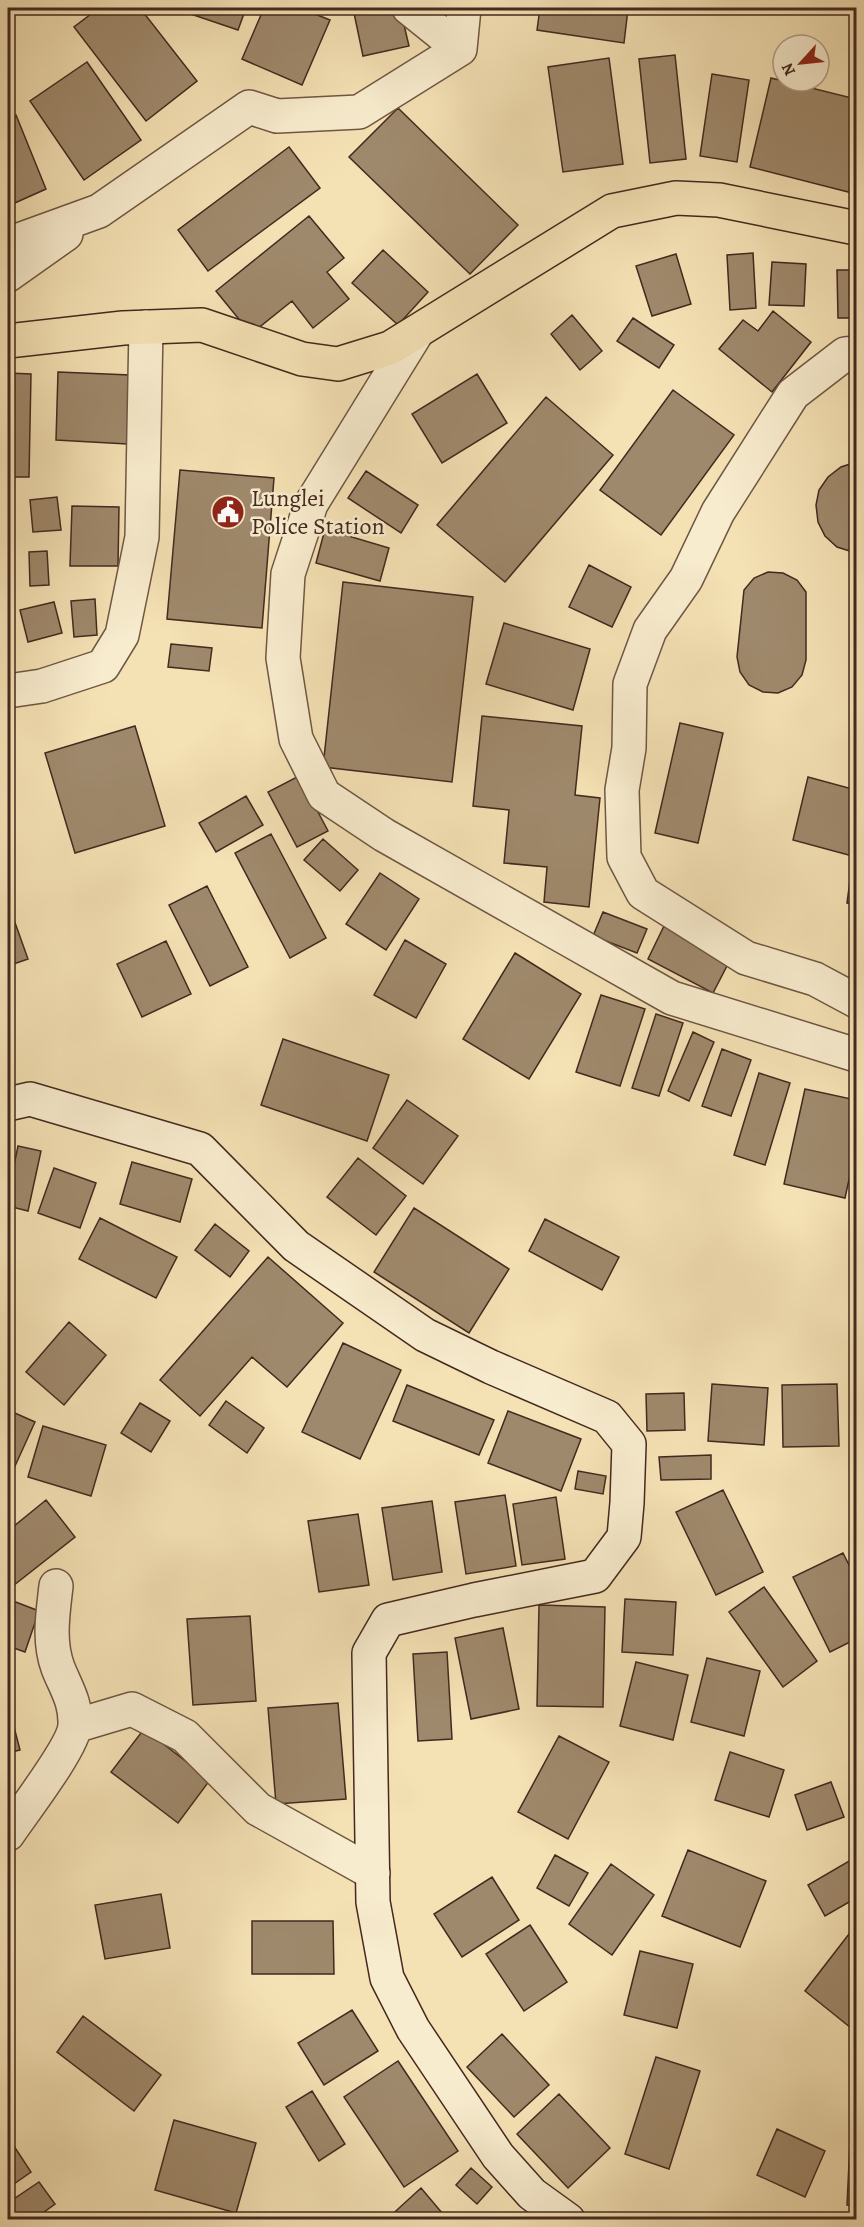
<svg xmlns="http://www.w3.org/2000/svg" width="864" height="2227" font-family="Alegreya,serif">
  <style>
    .building { fill: #9f896c; stroke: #43291f; stroke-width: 1.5 }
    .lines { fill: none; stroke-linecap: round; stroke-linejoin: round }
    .street-casing { stroke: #6f5744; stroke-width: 36 }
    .secondary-casing { stroke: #43291f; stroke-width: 36 }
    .primary-casing { stroke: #43291f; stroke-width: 36 }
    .street { stroke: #f8ecce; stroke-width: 33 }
    .secondary { stroke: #f8ecce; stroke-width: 33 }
    .primary { stroke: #f4e1b4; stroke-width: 33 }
    .labels { text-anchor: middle; stroke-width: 5; stroke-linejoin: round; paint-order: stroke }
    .poi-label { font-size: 24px; fill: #43291f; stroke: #f8ecce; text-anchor: start }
  </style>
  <rect width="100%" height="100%" fill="#f4e1b4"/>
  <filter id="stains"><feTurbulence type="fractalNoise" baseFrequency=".00333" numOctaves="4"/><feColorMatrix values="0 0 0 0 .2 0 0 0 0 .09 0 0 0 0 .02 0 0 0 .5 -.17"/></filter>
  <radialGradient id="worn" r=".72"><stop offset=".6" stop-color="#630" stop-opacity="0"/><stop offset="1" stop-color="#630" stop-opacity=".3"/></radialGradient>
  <path class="building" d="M99,8H140L197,81L146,121L74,27Z
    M173,8H246L238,30Z
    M264,8H300L330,20L302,85L242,59Z
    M379,8H400L409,46L363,56L354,13Z
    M540,8H615L628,9L624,43L537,30Z
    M844,8H856V14Z
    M675,55L686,159L650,163L639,59Z
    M609,58L623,164L563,172L548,67Z
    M87,62L141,140L84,180L30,101Z
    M712,74L749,80L737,162L700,156Z
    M771,78L856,99V194L750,167Z
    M398,108L518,225L470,274L349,157Z
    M16,115L46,189L8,206V119Z
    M289,147L320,188L208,271L178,230Z
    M309,216L344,258L327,272L349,299L313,328L292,301L251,334L216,291Z
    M383,250L428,292L398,325L352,283Z
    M753,253L756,308L730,310L727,255Z
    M676,254L691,304L652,316L636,266Z
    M772,262L806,264L804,306L769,305Z
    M837,270H856V318H838Z
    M773,311L811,342L772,392L719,349L743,320L758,331Z
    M572,315L602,351L580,370L551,334Z
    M633,318L674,345L659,368L617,341Z
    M58,372L130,375L127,444L56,440Z
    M8,373L31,374L29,477H8Z
    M477,374L507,423L442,463L412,414Z
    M673,390L734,435L661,535L600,490Z
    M546,397L613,455L505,582L437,525Z
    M856,462V553L837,547L825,536L818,522L816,505L819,490L828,477L841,467Z
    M180,470L274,478L262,628L167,619Z
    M366,471L418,505L401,533L348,498Z
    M57,497L61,530L33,532L30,500Z
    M72,506L119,507L118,566H70Z
    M325,529L389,548L380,581L316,563Z
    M47,551L49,585L30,586L29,552Z
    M589,565L631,587L612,627L569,607Z
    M768,572L783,573L797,580L806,592V660L802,675L792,687L778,693L763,692L749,685L740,672L737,657L744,590L754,578Z
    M343,582L473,597L452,782L323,767Z
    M95,599L97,635L74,637L71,601Z
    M54,602L62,633L28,642L20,610Z
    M504,623L590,649L573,710L486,684Z
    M8,628L13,641L8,643Z
    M171,644L212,648L209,671L168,667Z
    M482,716L582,726L575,795L600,798L589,907L544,902L547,867L504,863L509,810L473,806Z
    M680,723L723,733L698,843L655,833Z
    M135,726L165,826L75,853L45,753Z
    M299,776L328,831L297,847L268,792Z
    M808,777L856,790V857L793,840Z
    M246,796L263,825L216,852L199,823Z
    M271,834L326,938L290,958L235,853Z
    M323,839L358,870L340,891L304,860Z
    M380,873L419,899L386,950L346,924Z
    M851,873L856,874V904L847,903Z
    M207,886L248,967L210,986L169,905Z
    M8,903L28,959L8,966Z
    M603,912L647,929L637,953L593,936Z
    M664,926L730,960L713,993L648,959Z
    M405,940L446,964L416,1018L374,995Z
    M166,941L191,994L142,1017L117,964Z
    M515,953L581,994L529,1079L463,1039Z
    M601,995L645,1009L620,1086L576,1072Z
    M656,1014L683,1023L659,1096L632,1088Z
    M693,1032L714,1042L689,1101L668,1091Z
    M283,1039L389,1075L367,1141L261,1105Z
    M722,1049L751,1060L731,1116L702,1106Z
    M759,1073L790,1083L765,1165L734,1155Z
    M805,1089L856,1100V1148L845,1198L784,1184Z
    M407,1100L458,1136L423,1184L373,1148Z
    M18,1146L41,1151L28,1211L8,1206V1194Z
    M358,1158L406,1196L376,1235L327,1197Z
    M132,1162L192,1179L180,1222L120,1204Z
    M54,1168L96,1183L80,1228L38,1213Z
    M414,1208L509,1269L469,1333L374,1272Z
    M100,1218L177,1257L156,1298L79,1259Z
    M545,1219L619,1257L602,1290L529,1251Z
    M215,1224L249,1251L230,1277L195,1250Z
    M268,1257L343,1323L287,1387L252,1357L200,1416L160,1380Z
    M69,1322L106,1355L64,1405L26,1372Z
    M343,1343L401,1370L360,1459L302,1432Z
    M712,1384L768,1388L764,1445L708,1441Z
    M837,1384L839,1446L783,1447L782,1385Z
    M407,1385L494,1420L479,1455L393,1421Z
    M684,1393L685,1430L647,1431L646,1394Z
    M226,1401L264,1428L247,1453L209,1425Z
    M140,1403L170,1421L151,1452L121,1433Z
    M8,1410L35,1422L11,1475L8,1473Z
    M508,1411L581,1439L561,1491L488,1463Z
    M43,1426L106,1445L91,1496L28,1477Z
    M711,1455V1479L661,1480L659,1457Z
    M578,1471L606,1476L603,1494L575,1489Z
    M723,1490L763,1572L716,1595L676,1512Z
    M505,1495L516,1566L466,1574L455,1502Z
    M556,1497L565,1559L522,1565L513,1504Z
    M46,1500L75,1537L9,1589L8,1531Z
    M432,1501L442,1572L393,1580L382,1508Z
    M358,1514L369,1585L319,1592L308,1521Z
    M843,1553L856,1579V1639L830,1652L793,1577Z
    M764,1587L817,1661L783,1687L729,1612Z
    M8,1599L39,1611L25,1652L8,1646Z
    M625,1599L676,1602L673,1655L622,1652Z
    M539,1605L605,1607L603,1707L537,1706Z
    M250,1616L256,1701L193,1705L187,1619Z
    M503,1628L519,1709L471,1719L455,1638Z
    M447,1652L452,1739L418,1741L413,1654Z
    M707,1658L760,1671L744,1736L691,1722Z
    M636,1662L688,1675L673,1740L620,1726Z
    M338,1703L346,1799L276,1804L268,1708Z
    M8,1704L20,1750L8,1753Z
    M144,1729L210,1780L178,1823L111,1772Z
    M559,1736L609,1762L568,1839L518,1812Z
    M730,1752L784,1770L769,1817L715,1800Z
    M831,1782L844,1817L807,1830L795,1795Z
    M688,1850L766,1881L740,1947L662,1916Z
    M555,1855L588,1873L569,1906L537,1888Z
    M856,1857V1898L825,1916L808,1885Z
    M611,1864L654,1895L612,1955L569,1924Z
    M492,1877L519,1920L462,1957L434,1914Z
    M161,1894L170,1948L105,1959L95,1905Z
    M252,1921H333L334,1974H252Z
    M530,1925L567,1982L524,2011L486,1954Z
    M856,1925V2032L805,1991Z
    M640,1951L693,1964L677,2028L624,2015Z
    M352,2010L378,2051L324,2085L298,2043Z
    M83,2016L161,2075L134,2111L57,2052Z
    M502,2034L549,2085L514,2117L467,2067Z
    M656,2057L700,2071L669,2169L625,2154Z
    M398,2061L458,2151L404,2187L344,2097Z
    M312,2091L345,2144L319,2161L286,2107Z
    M559,2094L610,2148L568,2188L517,2134Z
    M174,2120L256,2143L236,2213L155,2190Z
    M777,2129L825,2151L805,2197L757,2175Z
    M8,2137L31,2172L8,2188Z
    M850,2142H856V2206L847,2205Z
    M471,2168L492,2187L477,2204L456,2185Z
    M39,2182L55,2204L33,2220H8V2203Z
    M421,2188L448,2220H386Z"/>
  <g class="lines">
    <g class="street-casing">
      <path id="street" d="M409,8L460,49
        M8,244L99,211L249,107L277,116L359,112L460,49L464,8
        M8,275L66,234
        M417,332L311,504L288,574L283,658L296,739L324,795L384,835L672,998L856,1055
        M856,353L845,354L793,394L718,512L686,579L650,630L630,684L629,748L622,790L624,857L643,893L746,958L815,979L856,1001
        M8,691L42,686L103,666L122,635L142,537L146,327
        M75,1726L132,1709L185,1736L258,1809L373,1873
        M8,1834C22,1813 74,1746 75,1725C76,1702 66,1688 58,1668C48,1641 53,1613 56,1586"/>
    </g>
    <g class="secondary-casing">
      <path id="secondary" d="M8,1104L30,1099L200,1149L296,1246L425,1335L491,1367L607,1417L629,1444L627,1503L624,1537L595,1576L474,1600L388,1620L369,1653L373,1902L387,1978L413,2029L498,2156L532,2194L568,2220"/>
    </g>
    <g class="primary-casing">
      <path id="primary" d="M8,341L123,328L202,325L302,359L338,364L390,348L612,211L676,198L719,200L856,228"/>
    </g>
    <use href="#street" class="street"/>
    <use href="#secondary" class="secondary"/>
    <use href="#primary" class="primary"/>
  </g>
  <defs>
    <g id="civic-disc" transform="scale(1.725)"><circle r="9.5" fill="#8f2418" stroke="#f8ecce"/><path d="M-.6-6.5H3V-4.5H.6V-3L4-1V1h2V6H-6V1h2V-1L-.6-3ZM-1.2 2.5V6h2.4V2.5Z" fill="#fff"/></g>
  </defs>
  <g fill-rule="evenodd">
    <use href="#civic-disc" x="228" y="512"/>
  </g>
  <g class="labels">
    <g class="poi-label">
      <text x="251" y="506">Lunglei<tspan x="251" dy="28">Police Station</tspan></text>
    </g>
  </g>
  <rect width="864" height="2227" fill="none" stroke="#f4e1b4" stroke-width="30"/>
  <rect x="9" y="9" width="846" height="2209" fill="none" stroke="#43291f" stroke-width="3"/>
  <rect x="15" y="15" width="834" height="2197" fill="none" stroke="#43291f" stroke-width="1.5"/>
  <g transform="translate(801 63) rotate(243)"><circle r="28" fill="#f8ecce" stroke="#b09e88" stroke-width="1.5"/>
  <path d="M0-4.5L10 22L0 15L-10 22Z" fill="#8f2418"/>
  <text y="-9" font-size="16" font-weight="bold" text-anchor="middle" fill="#43291f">N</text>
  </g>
  <rect width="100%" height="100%" filter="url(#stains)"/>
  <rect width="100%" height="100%" fill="url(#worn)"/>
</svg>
